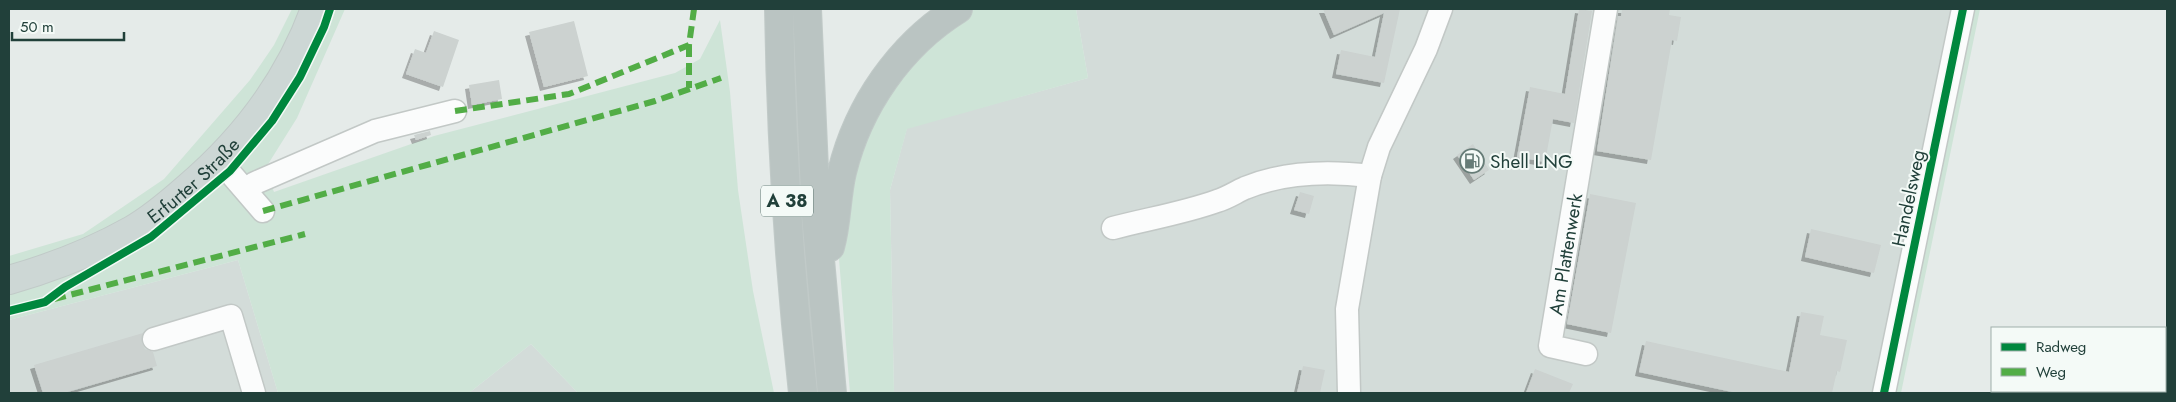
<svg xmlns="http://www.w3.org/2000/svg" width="2176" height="402" font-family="Jost,sans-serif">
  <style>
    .built { fill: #d3dcd9 }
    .green { fill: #cee4d7 }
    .building { fill: #ccd2d0; filter: url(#shadow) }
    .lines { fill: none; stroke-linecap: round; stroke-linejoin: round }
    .minor-casing { stroke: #c2c8c6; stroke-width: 25 }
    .major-casing { stroke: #c1cac8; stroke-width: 30 }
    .highway-casing { stroke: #c1cac8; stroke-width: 30 }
    .minor { stroke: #fbfcfc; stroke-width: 22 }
    .major { stroke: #cdd7d5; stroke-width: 28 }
    .highway { stroke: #bac4c2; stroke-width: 28 }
    .quiet { stroke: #52ad46; stroke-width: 6; stroke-dasharray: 12 6; stroke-linecap: butt }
    .cycleway-casing { stroke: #f4faf7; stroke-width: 11 }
    .cycleway { stroke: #00873e; stroke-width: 8 }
    .labels { text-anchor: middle; stroke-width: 4; stroke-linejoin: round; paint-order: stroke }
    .shield { fill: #f4faf7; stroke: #607873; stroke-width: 1 }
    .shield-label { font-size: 18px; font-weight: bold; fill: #21403a }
    .poi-label { font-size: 19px; fill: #21403a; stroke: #f4faf7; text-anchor: start }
    .street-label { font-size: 19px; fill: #21403a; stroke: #f4faf7 }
  </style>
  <defs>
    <filter id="shadow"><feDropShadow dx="-4" dy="4" stdDeviation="0" flood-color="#0004"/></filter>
  </defs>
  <rect width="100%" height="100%" fill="#e5ebe9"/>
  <path class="built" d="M1076,9H1969L1891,393H894L890,190L907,128L1088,78Z
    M238,260L278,393H9V320Z
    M531,344L578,393H469Z"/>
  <path class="green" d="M292,9H345L297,118L265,169L274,192L434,136L675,73L700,59L720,20L730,92L738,190L753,291L774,393H578L531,344L469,393H278L238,260L9,320V256L83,234L164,179L250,80L274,45Z
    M969,9H1076L1088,78L907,129L890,190L894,393H850L839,259L841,208L881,97Z
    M1969,9H1980L1901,393H1891Z"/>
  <path class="building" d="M1323,9H1400L1384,83L1336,74L1341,50L1375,57L1384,13L1334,35Z
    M1579,9L1592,11L1574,123L1553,119L1545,162L1517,157L1530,87L1565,94Z
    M1622,9H1670L1669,15L1681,17L1677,41L1672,40L1651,160L1597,151L1618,16H1621Z
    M574,21L588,76L544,87L529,32Z
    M434,31L459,40L443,87L406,74L415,49L426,53Z
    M499,80L502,99L472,105L469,85Z
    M430,131L431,135L416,140L414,135Z
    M1473,144L1489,170L1474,180L1457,155Z
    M1300,192L1314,196L1309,214L1294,210Z
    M1590,194L1636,203L1611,333L1567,324Z
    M1811,229L1881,245L1874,273L1805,257Z
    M1801,312L1824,316L1820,335L1847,340L1840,372L1837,371L1832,393H1737L1639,372L1646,341L1789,372Z
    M143,333L142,343L145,349L153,352L157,366L64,393H43L34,365Z
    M1303,366L1325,370L1320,393H1297Z
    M1535,369L1573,384L1569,393H1526Z"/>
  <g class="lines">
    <g class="minor-casing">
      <g id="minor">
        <path d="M219,160L263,211"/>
        <path d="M246,189L255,183L375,131L455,111"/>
        <path d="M1113,228C1147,219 1184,213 1217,201C1227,198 1236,192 1245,188C1284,172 1329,171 1370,176"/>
        <path d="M154,339L231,316L254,393"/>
        <path id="s1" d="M1586,354L1550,346L1606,9"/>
        <path d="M1349,393L1347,309L1370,176L1379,147L1426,49L1441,9"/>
        <path d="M1884,393L1963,9"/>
      </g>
    </g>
    <g class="major-casing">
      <g id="major">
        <path id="s2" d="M9,280C51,268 93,252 132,230C151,219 169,204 186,189C244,140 289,80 315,9"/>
      </g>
    </g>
    <g class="highway-casing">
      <path id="highway" d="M779,9C781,137 789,266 803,393
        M807,9L816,215L832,393
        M830,247C837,223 836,197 842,172C858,106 900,45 958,9"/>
    </g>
    <use href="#minor" class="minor"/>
    <use href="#major" class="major"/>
    <use href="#highway" class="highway"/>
    <path class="quiet" d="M689,45V88
      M455,111L569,94L689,45L694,9
      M263,211L655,101L721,78
      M54,299L305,234"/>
    <g class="cycleway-casing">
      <path id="cycleway" d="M9,311L45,302L65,287L151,237L230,171L272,121L300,77L324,27L330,9
        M1884,393L1963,9"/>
    </g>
    <use href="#cycleway" class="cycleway"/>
  </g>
  <defs>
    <g id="fuel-ring" transform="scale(1.25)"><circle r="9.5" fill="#f4faf7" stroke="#667c77" stroke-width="1.5"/><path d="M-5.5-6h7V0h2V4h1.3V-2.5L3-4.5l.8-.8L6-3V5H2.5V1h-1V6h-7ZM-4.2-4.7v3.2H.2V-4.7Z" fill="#667c77"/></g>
  </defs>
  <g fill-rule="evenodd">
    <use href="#fuel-ring" x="1472" y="161"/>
  </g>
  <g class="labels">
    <rect class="shield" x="761" y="185.5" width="52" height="31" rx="4"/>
    <g class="shield-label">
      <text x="787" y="207">A 38</text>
    </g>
    <g class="poi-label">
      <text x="1490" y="168">Shell LNG</text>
    </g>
    <g class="street-label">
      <text dy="7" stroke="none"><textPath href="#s2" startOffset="212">Erfurter Straße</textPath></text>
      <text transform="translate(1908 198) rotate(-78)" y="7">Handelsweg</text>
      <text dy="7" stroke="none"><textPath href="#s1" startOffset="130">Am Plattenwerk</textPath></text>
    </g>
  </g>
  <rect width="2176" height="402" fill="none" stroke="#21403a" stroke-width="20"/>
  <rect x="1991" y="327" width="175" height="65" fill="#f4faf7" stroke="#a0b0ab"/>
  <rect x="2001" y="343" width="25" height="8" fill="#00873e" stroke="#a0b0ab"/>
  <text x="2036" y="352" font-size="15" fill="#21403a">Radweg</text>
  <rect x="2001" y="368" width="25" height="8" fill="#52ad46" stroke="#a0b0ab"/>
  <text x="2036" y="377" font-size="15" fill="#21403a">Weg</text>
  <path d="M12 32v8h112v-8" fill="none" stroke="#21403a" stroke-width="2.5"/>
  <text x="20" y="32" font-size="15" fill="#21403a" stroke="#f4faf7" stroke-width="4" paint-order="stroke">50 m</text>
</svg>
